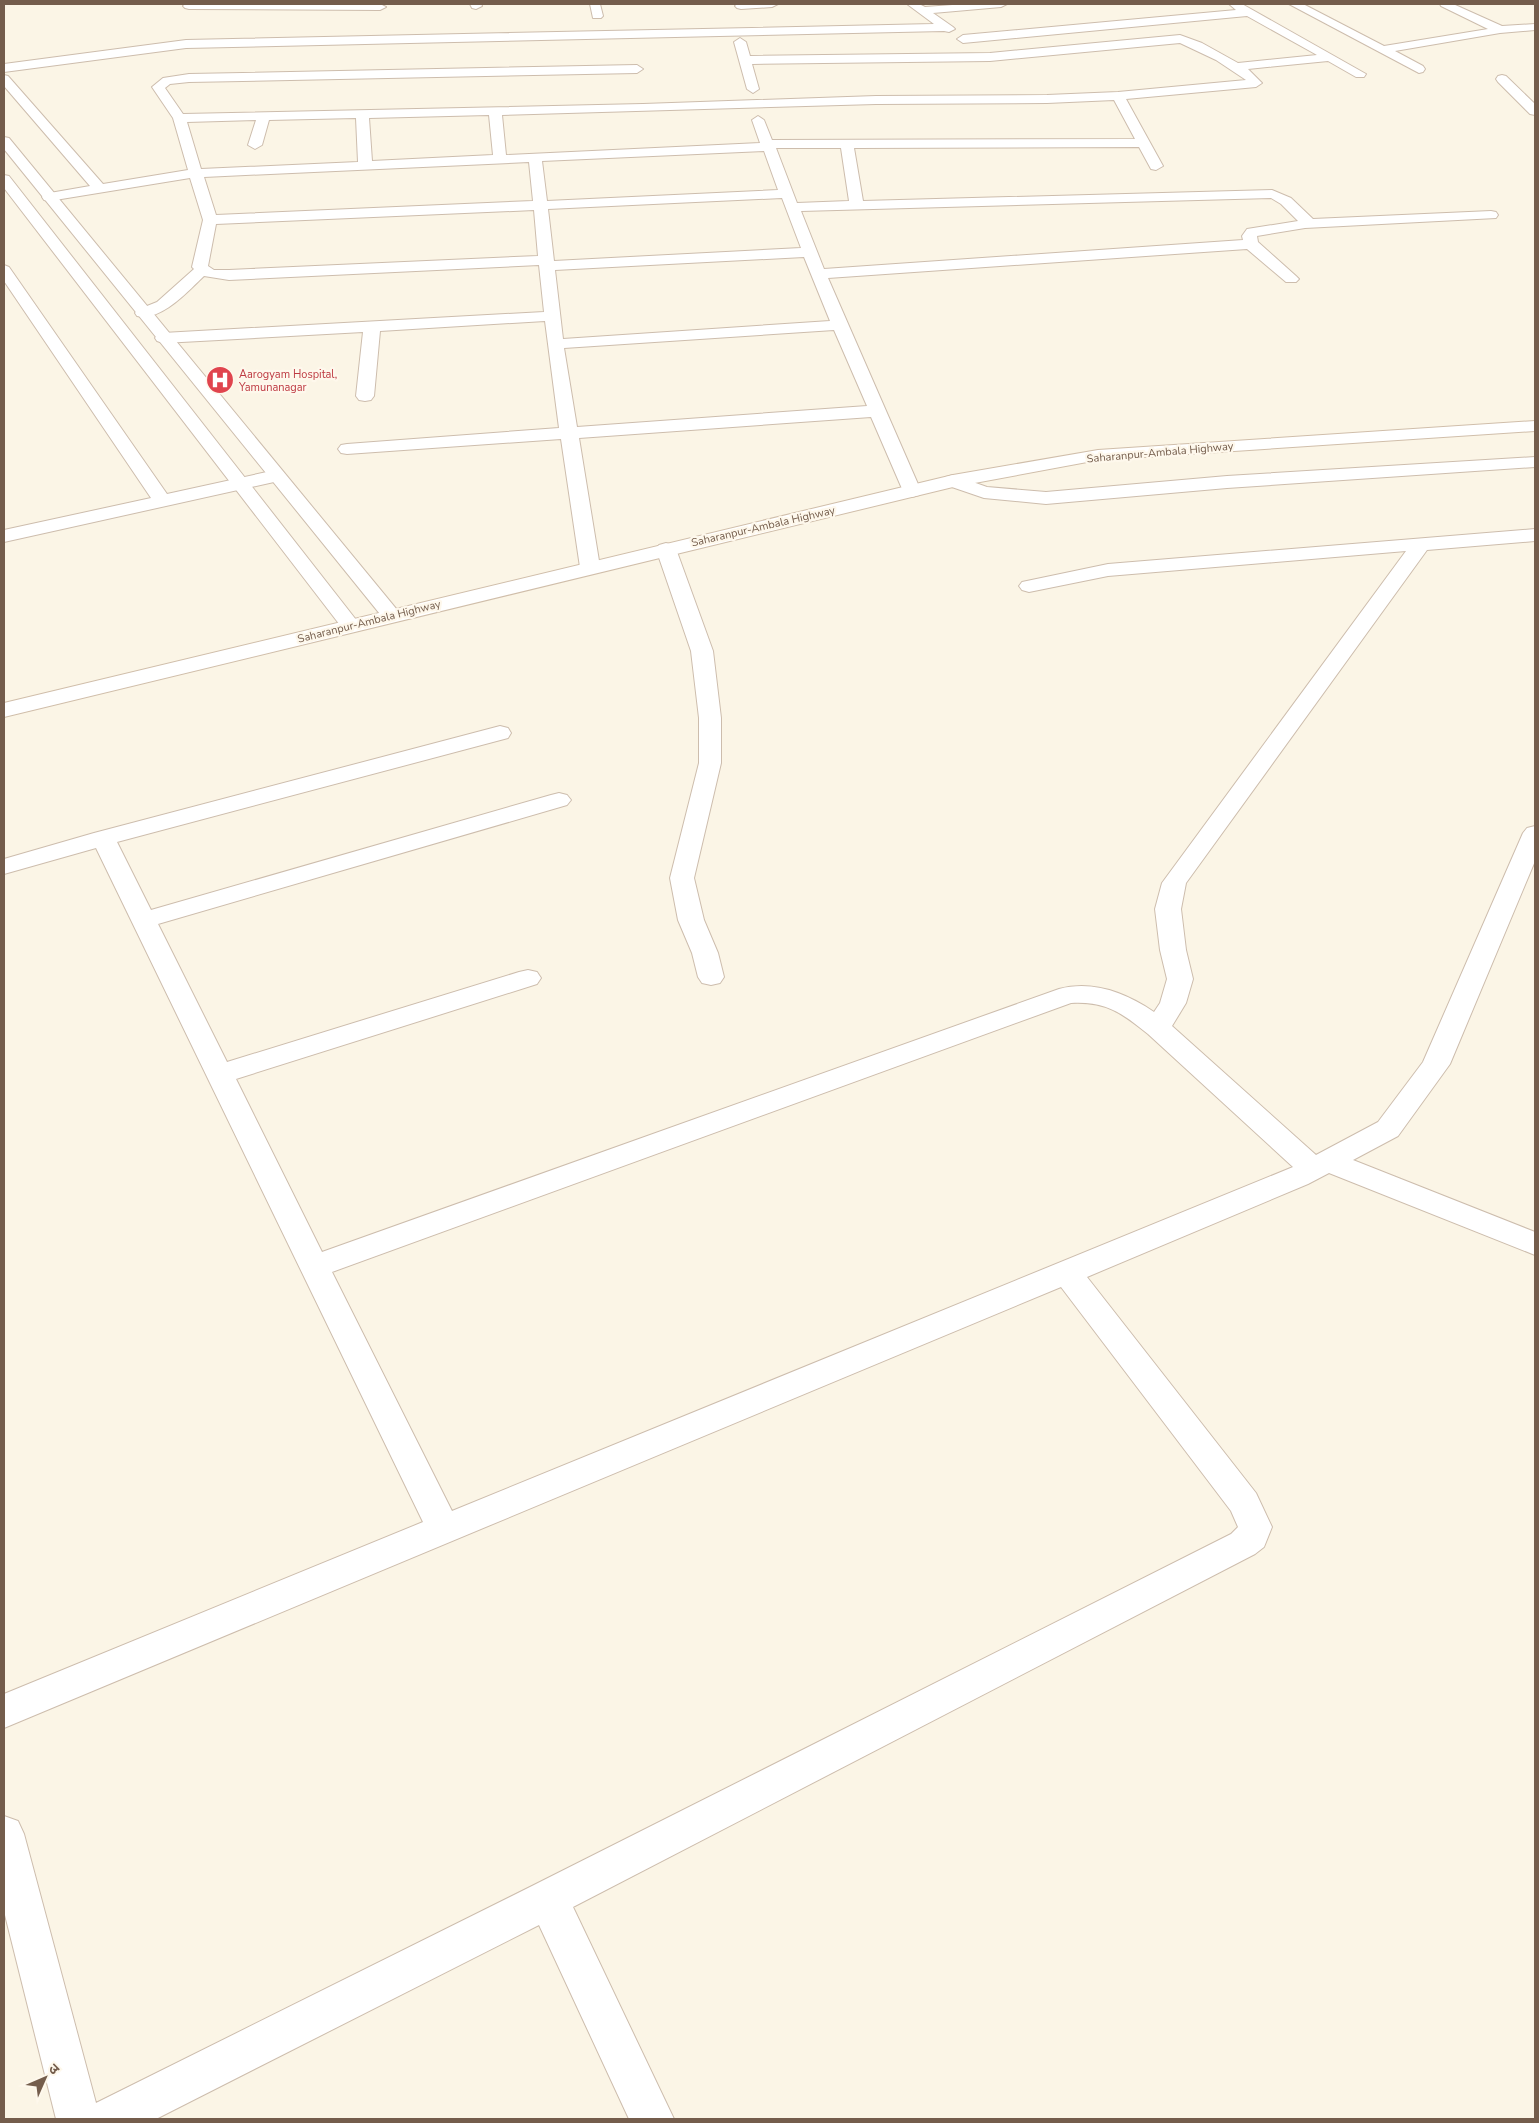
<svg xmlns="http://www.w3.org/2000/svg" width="1539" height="2123" font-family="'Nunito Sans','Noto Sans Devanagari',sans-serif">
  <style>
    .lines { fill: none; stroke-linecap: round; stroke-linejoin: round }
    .minor-casing { stroke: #cdbdad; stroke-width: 2 }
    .tertiary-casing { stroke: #cdbdad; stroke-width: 2 }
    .secondary-casing { stroke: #d0beaa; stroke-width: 2 }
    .minor { fill: #fff; fill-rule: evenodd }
    .tertiary { fill: #fff; fill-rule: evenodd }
    .secondary { fill: #fff; fill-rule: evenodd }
    .labels { text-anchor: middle; stroke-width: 4.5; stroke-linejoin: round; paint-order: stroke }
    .far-health-label { font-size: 11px; fill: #be3a42; stroke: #fef8ec; text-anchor: start }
    .far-street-label { font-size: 11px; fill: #745d4c; stroke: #fef8ec }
  </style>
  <rect width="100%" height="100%" fill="#fbf5e6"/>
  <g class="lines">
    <g class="minor-casing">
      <path id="minor" d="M185,4H380L386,7L380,10L189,9L185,8L183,6Z
        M470,4H481L482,6L476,9L472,8Z
        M590,4H600L603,16L601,18H593Z
        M737,4H778L772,7L741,9L737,8L735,6Z
        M907,4H919L925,7L966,4H1007L1001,7L933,13L953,27L955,29L949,32L944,31L186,48L4,72V64L186,40L934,24Z
        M1229,4H1242L1366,74L1364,77H1356L1328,61L1248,69L1262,83L1256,87L1126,99L1163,166L1156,170L1151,169L1139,147L854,148L863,201L1272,190L1291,198L1313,219L1491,211L1496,212L1498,215L1496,218L1305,228L1257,236L1258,242L1296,276L1299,279L1296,282H1286L1247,249L828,278L921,491L919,495L912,497L905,495L903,491L871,417L579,438L600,567L597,571L590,573L583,571L580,567L561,439L347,454L341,453L338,449L341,445L347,444L559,428L545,321L380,331L374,396L371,400L365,401L359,400L356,396L363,332L163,343L157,341L155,338L157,335L163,333L544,312L539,265L229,280L204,276C188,291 161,322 137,316L135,313L137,310L157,302L194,269L192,267L203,220L190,178L49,201L44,200L42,197L44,194L90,186L4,86V75L8,76L103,184L188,170L173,118L152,87L163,78L189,74L637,65L643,69L637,73L189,82L170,84L165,88L183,114L643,104L876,96L1047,95L1118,92L1246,80L1216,60L1180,43L990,61L752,64L759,89L753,93L747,89L734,42L740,38L746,42L750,56L990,53L1180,35L1202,43L1238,63L1317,55L1247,16L963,43L957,39L963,35L1236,10ZM1114,100L1135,139L772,140L764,120L758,116L752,120L760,143L506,155L502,115L876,104L1047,103ZM489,115L493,155L372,161L369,118ZM356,118L358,162L201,169L187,122L256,120L248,145L255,149L262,145L269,120ZM776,148H841L849,201L797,203ZM764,151L778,190L547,201L542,161ZM529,162L533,201L216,215L204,177ZM782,198L801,248L554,261L548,209ZM1271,198L1281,204L1298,221L1247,229L1242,236L1243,240L824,269L801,211ZM534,210L538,256L229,270H214L208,266L216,224ZM804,257L830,321L563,339L555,270ZM834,330L867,406L577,427L564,348Z
        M1289,4H1303L1384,46L1488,29L1441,6L1440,4H1453L1502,26L1535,24V30L1500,33L1395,51L1423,66L1425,69L1423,72L1419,73Z
        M1502,75L1506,76L1535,104V115L1530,114L1498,82L1496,79L1498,76Z
        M4,265L9,267L167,494L276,470L283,472L285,476L283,480L4,542V530L151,498L4,281Z
        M1535,457V467L1227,488L1046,504L984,498L946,485L944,481L946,477L953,475L987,487L1046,492L1227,476Z
        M1535,529V541L1427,550L1186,883L1181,909L1186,950L1193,979L1186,1003L1172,1026L1316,1155L1378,1122L1423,1062L1523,833L1527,828L1535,826V861L1450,1064L1398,1136L1353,1160L1535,1232V1255L1329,1173L1308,1184L1087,1277L1256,1493L1272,1527L1264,1547L1255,1554L573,1907L674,2119H629L539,1925L156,2119H56L4,1911V1816L18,1821L24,1834L96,2103L534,1885L1231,1534L1238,1527L1231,1511L1061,1287L4,1728V1694L423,1522L96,848L4,874V859L94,833L500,726L508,728L511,733L508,738L117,842L151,910L551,795L559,793L567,795L571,800L567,805L158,924L227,1062L519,972L528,970L537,972L541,978L537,984L236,1079L322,1252L1059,989C1093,980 1126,993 1154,1012L1160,1003L1167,979L1160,950L1155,909L1162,883L1406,551L1108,576L1029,592L1022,590L1019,586L1022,582L1108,564ZM1071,1003C1106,1001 1122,1013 1148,1034L1293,1167L452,1511L332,1272Z
        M666,543L673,545L676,549L713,651L721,718V763L694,878L704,920L718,953L724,977L720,983L711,985L702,983L698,977L692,953L678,920L670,878L699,763V718L691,651L656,549L659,545Z"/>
    </g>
    <g class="tertiary-casing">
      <path id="tertiary" d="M4,137L9,138L398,611L401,615L398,619L391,621L384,619L4,149Z
        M4,175L9,176L357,621L360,625L357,629L350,631L343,629L4,188Z"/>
    </g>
    <g class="secondary-casing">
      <path id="secondary" d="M1535,421V431L1098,460L953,487L4,717V703L953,475L1098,450Z"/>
    </g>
    <use href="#minor" class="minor"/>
    <use href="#tertiary" class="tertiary"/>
    <use href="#secondary" class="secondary"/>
  </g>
  <defs>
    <g id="hospital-disc" transform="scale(1.4375)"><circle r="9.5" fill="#e0444e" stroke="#fef8ec"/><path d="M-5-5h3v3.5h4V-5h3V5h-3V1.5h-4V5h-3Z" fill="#fff"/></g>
  </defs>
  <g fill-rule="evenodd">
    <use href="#hospital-disc" x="220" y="380"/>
  </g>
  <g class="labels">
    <g class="far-health-label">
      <text x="239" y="378">Aarogyam Hospital,<tspan x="239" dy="13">Yamunanagar</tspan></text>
    </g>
    <g class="far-street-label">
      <text transform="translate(1160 452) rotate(-5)" y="4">Saharanpur-Ambala Highway</text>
      <text transform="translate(763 526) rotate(-13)" y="4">Saharanpur-Ambala Highway</text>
      <text transform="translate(369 621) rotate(-14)" y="4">Saharanpur-Ambala Highway</text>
    </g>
  </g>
  <rect width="1539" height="2123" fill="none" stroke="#745d4c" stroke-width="10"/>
  <g transform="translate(45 2078) rotate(45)" stroke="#fef8ec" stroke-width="4" paint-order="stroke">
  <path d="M0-4L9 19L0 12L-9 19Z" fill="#745d4c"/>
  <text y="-8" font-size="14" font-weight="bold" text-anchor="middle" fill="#745d4c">उ</text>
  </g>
</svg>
